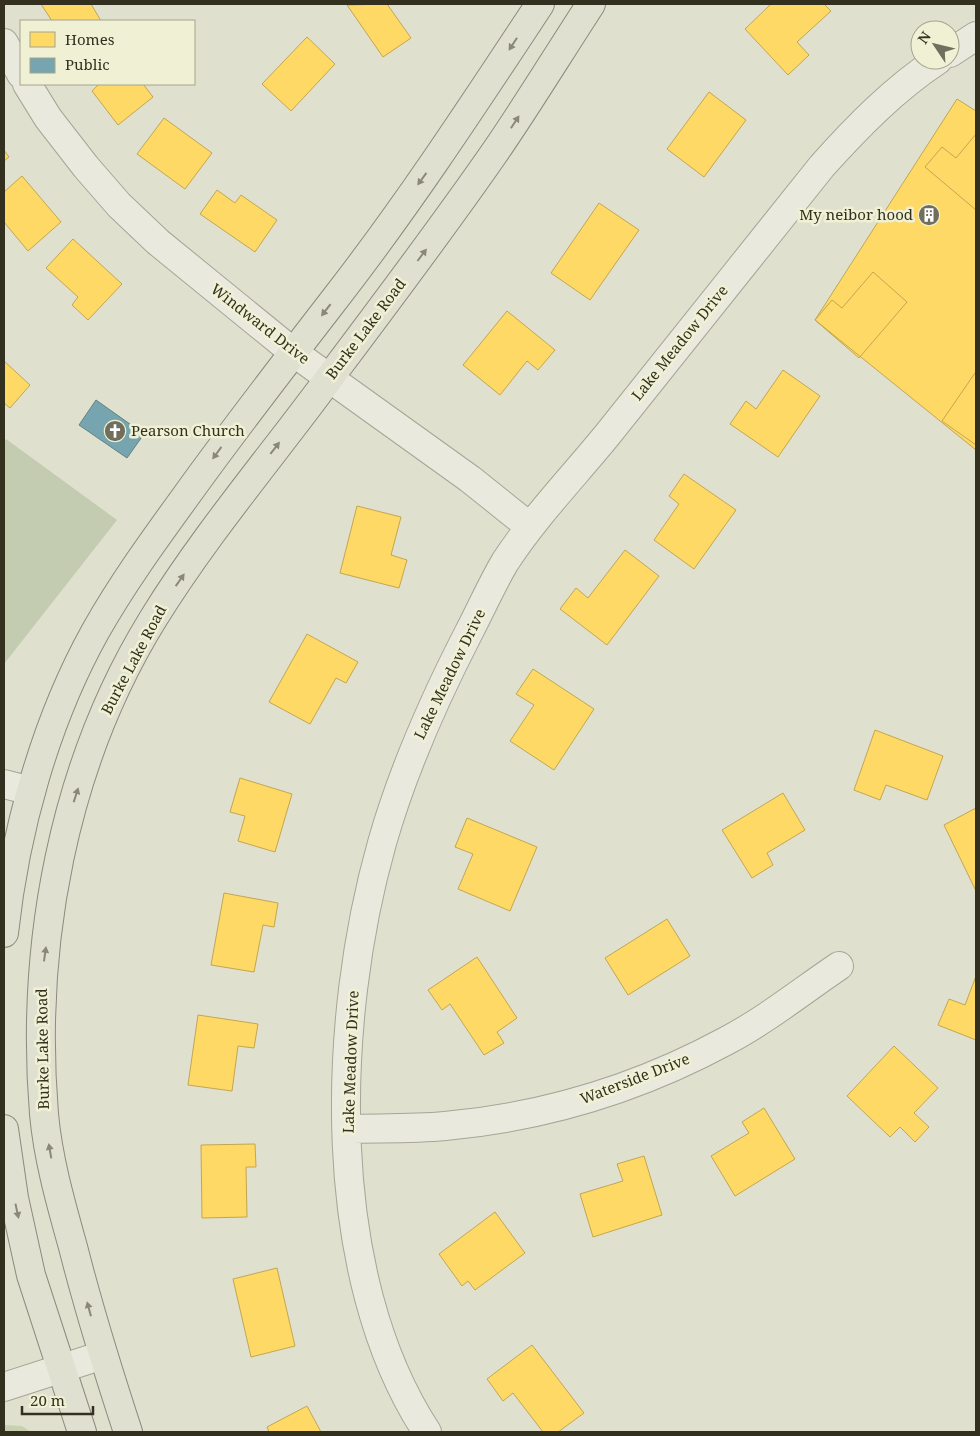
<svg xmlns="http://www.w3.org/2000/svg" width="980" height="1436" font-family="'Noto Serif',serif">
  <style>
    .green { fill: #c7d1b2 }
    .cemetery { fill: #c3ccb1 }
    .homes { fill: #ffd966; stroke: #c2a651 }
    .public { fill: #76a5af; stroke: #628284 }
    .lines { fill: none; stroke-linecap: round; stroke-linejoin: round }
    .minor-casing { stroke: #a6a596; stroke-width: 30 }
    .primary-casing { stroke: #8b8a7d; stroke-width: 30 }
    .minor { stroke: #e9e9de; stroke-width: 28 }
    .primary { stroke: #e0e0d1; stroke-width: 28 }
    .oneway { fill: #8a8878 }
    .labels { text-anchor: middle; stroke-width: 5; stroke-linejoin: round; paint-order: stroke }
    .poi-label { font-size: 15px; fill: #333020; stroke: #f0f1d4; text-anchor: end }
    .street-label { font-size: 15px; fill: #333020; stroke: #f0f1d4 }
  </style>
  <rect width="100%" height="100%" fill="#e0e0ce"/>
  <path class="green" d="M4,1425L22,1426L31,1432H4Z"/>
  <path class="cemetery" d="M6,439L117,520L4,664V442Z"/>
  <path class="homes" d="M41,4H91L101,21H52Z
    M387,4L411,38L383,57L347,5Z
    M771,4H824L831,11L797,42L809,55L788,75L745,29Z
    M307,37L335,64L291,111L262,84Z
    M99,84H143L153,97L118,125L92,91Z
    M709,92L746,120L704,177L667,149Z
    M957,99L976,111V450L815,320Z
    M164,118L212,153L185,189L137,154Z
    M976,134V210L925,167L942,147L956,158Z
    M4,150L9,157L4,161Z
    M22,176L61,222L28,251L4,222V192Z
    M217,190L235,203L241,195L277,220L255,252L200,214Z
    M599,203L639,230L590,300L551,273Z
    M73,239L122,284L88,320L72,305L78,297L46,268Z
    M873,272L907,302L859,358L815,320L832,300L842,308Z
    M507,311L555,350L538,370L527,361L500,395L463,365Z
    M4,361L30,385L10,408L4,403Z
    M783,370L820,396L778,457L730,424L746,401L756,409Z
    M975,373L976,374V445L942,421Z
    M684,474L736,510L694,569L654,540L679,504L669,496Z
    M357,506L401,517L391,555L407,560L399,588L340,573Z
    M625,550L659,576L607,645L560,609L576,588L588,598Z
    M307,634L358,662L346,683L336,678L310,724L269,702Z
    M533,669L594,709L554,770L510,741L534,705L516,694Z
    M875,730L943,756L927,800L886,785L880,800L854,790Z
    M240,778L292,794L275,852L238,841L245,816L230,812Z
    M783,793L805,830L767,853L773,865L752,878L722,830Z
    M976,808V891L944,825Z
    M467,818L537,847L510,911L458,889L473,854L455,847Z
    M224,893L278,903L274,927L263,925L254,972L211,965Z
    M667,919L690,956L628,995L605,958Z
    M477,957L517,1018L497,1032L504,1043L484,1055L450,1004L442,1010L428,990Z
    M976,976V1040L938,1025L949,999L965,1005Z
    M198,1015L258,1024L254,1048L238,1046L232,1091L188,1085Z
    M894,1046L938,1088L914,1113L929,1127L915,1142L900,1127L890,1137L847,1096Z
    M764,1108L795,1159L735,1196L711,1156L749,1133L742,1122Z
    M255,1144L256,1167H246L247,1217L202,1218L201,1145Z
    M644,1156L662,1215L593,1237L580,1194L623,1181L617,1164Z
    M495,1212L525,1253L475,1290L468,1281L462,1286L439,1254Z
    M277,1268L295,1346L251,1357L233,1279Z
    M532,1345L584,1413L558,1432H543L513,1393L503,1401L487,1379Z
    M307,1406L321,1432H269L267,1427Z"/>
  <path class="public" d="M96,400L144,434L127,458L79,425Z"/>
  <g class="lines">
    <g class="minor-casing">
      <path id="minor" d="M4,43L21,74
        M950,53L976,36
        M27,84L48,118L86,167L119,205L158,242L293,352L470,479L530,527
        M4,784L31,791
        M347,1129C380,1128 413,1129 445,1126C544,1117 639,1088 726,1041C766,1020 802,991 839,966
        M4,1387L103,1355
        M427,1432C323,1274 332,1019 382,843C403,769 434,700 469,632C481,609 492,584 505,562C535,516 573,477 608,434C679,345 751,256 822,166C857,127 894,89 938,60"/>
    </g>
    <g class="primary-casing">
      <path id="primary" d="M4,933C15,831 45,722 95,632C122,584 154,540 186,496C234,429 284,365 334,300C408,205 474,104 540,4
        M4,1129L14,1198L31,1275L82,1432
        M128,1432C108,1371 89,1310 73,1247C61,1204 48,1159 44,1114C30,945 63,765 153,619C206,533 273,455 333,373C388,300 443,227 495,152C528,104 559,53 591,4"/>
    </g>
    <use href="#minor" class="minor"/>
    <use href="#primary" class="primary"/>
  </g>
  <defs><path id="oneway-solid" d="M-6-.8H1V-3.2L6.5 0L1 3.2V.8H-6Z" transform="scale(1.25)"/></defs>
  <g class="oneway">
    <use href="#oneway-solid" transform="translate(513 44) rotate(123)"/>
    <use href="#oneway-solid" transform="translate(515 122) rotate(-57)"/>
    <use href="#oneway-solid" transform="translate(422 179) rotate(126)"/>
    <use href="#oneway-solid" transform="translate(422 255) rotate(-53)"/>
    <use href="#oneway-solid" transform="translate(326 310) rotate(128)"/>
    <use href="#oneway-solid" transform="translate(275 448) rotate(-52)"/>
    <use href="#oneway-solid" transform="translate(217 453) rotate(126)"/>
    <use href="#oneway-solid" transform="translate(180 580) rotate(-55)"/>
    <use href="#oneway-solid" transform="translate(76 795) rotate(-72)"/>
    <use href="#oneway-solid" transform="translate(45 954) rotate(-82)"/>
    <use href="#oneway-solid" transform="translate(50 1151) rotate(-100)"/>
    <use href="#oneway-solid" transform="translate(17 1211) rotate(78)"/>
    <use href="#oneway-solid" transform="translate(89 1309) rotate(-105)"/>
  </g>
  <defs>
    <g id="building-disc" transform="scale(1.125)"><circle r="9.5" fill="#706e5d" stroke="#f0f1d4"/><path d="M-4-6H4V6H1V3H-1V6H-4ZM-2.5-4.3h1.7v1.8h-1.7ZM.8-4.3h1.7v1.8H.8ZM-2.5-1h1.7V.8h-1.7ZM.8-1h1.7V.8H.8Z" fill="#fff"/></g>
    <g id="church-disc" transform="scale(1.125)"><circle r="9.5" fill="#706e5d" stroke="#f0f1d4"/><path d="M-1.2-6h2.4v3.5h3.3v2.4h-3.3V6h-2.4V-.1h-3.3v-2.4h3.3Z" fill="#fff"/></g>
  </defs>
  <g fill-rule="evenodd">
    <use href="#building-disc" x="929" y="215"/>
    <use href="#church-disc" x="115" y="431"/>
  </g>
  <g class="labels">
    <g class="poi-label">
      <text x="913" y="220">My neibor hood</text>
      <text x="131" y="436" text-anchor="start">Pearson Church</text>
    </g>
    <g class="street-label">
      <text transform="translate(260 324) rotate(38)" y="5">Windward Drive</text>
      <text transform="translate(366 329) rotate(-53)" y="5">Burke Lake Road</text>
      <text transform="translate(680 343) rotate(-51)" y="5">Lake Meadow Drive</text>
      <text transform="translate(134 660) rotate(-62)" y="5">Burke Lake Road</text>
      <text transform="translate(450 674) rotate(-64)" y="5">Lake Meadow Drive</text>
      <text transform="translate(43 1049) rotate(-91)" y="5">Burke Lake Road</text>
      <text transform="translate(351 1062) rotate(-88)" y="5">Lake Meadow Drive</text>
      <text transform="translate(635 1079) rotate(-21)" y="5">Waterside Drive</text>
    </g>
  </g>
  <rect width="980" height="1436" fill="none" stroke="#333020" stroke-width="10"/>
  <rect x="20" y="20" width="175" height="65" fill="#f0f1d4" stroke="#a4a48c"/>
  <rect x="30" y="32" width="25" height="15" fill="#ffd966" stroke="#a4a48c"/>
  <text x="65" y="45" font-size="15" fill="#333020">Homes</text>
  <rect x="30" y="58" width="25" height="15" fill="#76a5af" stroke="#a4a48c"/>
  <text x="65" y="70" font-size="15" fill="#333020">Public</text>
  <g transform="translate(935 45) rotate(305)"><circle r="24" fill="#f0f1d4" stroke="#a4a48c"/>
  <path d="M0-4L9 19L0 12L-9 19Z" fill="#706e5d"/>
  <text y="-8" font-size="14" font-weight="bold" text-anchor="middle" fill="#333020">N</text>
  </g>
  <path d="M22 1406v8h71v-8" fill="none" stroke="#333020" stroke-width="2.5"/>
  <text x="30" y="1406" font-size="15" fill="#333020" stroke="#f0f1d4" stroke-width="4" paint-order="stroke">20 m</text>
</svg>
